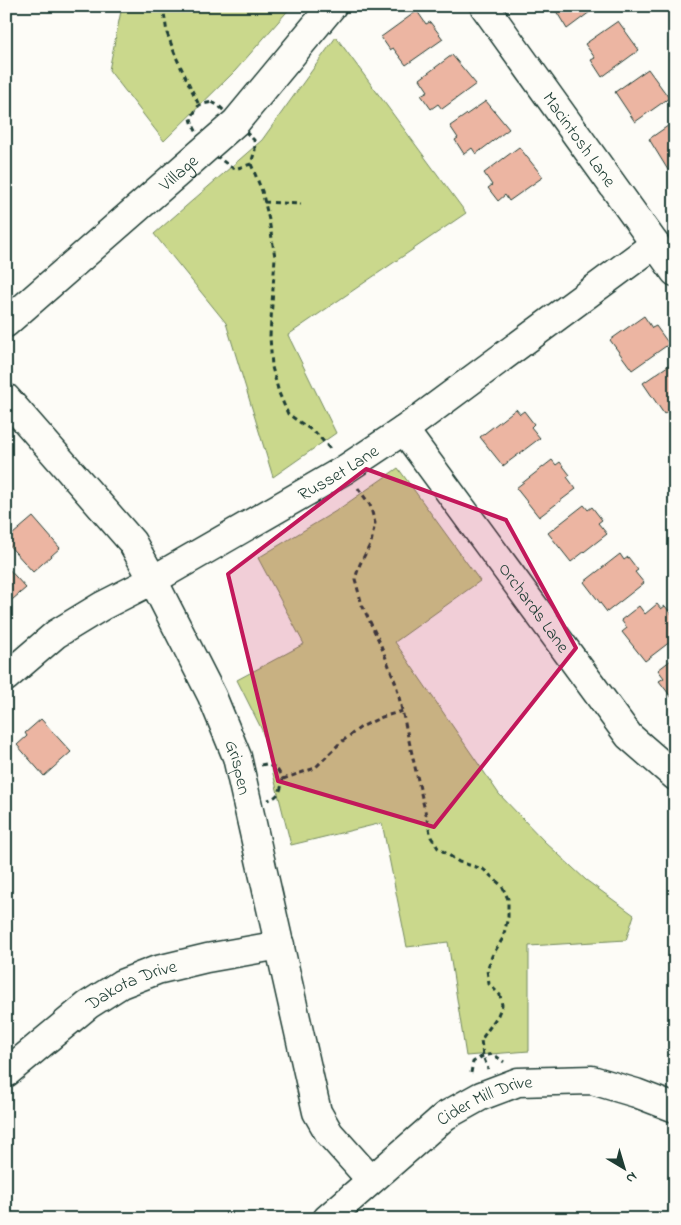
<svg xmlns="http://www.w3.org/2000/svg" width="681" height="1225" font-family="'Indie Flower',sans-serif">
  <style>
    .green { fill: #cad88c; stroke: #748a60 }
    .building { fill: #ecb5a2; stroke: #1f3d34 }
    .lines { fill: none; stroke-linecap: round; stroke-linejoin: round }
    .minor-casing { stroke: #1f3d34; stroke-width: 31 }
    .path { stroke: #1f3d34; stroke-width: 3; stroke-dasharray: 5 4; stroke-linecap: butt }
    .minor { stroke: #fdfcf7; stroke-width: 28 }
    .marked { fill: #c2185b; fill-opacity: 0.2; stroke: #c2185b; stroke-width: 4; stroke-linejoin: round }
    .labels { text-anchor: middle; stroke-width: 4.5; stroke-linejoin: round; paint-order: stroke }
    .street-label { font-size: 18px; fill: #1f3d34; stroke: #fdfcf7 }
  </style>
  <rect width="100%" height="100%" fill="#fdfcf7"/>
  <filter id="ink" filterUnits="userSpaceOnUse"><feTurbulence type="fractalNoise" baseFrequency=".02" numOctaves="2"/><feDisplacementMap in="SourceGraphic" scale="10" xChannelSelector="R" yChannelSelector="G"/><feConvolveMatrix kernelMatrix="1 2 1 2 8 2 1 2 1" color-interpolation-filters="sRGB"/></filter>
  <g filter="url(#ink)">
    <path class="green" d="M122,6H292L235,71L164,141L109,70Z
      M336,37L466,213L288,335L336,433L273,477L226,323L154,234L262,140Z
      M398,468L480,581L395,642L499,794L544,841L586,880L634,915L626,940L529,946V1051L466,1056L448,942L407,947L382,823L291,845L262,730L237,680L304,644L258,558L336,511Z"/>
    <path class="building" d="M553,6H598L567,29Z
      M417,11L426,24L430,22L443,39L406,65L393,48L390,50L381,37Z
      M618,21L639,50L602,77L591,60L595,58L585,44Z
      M452,55L476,84L442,109L438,104L431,109L421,95L428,91L420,79Z
      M648,69L669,98L635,122L615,92Z
      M486,101L509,129L476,154L472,148L464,154L455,140L458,138L450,126Z
      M675,121V165L668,170L649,139Z
      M519,147L543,177L509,201L505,195L498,201L488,188L492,185L484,173Z
      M644,316L652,328L656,326L669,344L632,370L610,340Z
      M675,361V406L664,414L643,383Z
      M516,409L520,414L524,411L534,424L531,427L540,438L503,466L480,437Z
      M552,460L556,465L560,462L570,475L567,477L576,489L539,517L516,488Z
      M584,505L588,510L592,507L602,520L598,523L607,534L571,562L548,533Z
      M33,517L60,548L33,572L6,542V540Z
      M620,554L624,560L628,557L638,570L635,572L644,583L607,612L584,582Z
      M6,566L26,588L6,605Z
      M657,604L661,609L665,606L675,618L672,622L675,625V638L645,661L622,632L627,628L621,620L639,606L645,614Z
      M675,657V702L659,681L664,678L658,670Z
      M41,719L71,752L44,776L17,745L27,736L25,733Z"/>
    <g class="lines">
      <g class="minor-casing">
        <g id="minor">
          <path id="s1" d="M484,6L675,272"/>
          <path id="s2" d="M6,323L236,122L332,6"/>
          <path id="s3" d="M6,398L132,542L153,580L212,696L237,757L317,1112L329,1133L371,1180"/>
          <path id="s4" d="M404,430L629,736L675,776"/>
          <path id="s5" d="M6,677L56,634L102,606L153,580L344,470L404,430L655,244"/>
          <path id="s6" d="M6,1073L88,1005L121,984L157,970L207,958L280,945"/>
          <path id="s7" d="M327,1219L445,1116L481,1096L518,1082L592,1080L636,1093L675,1108"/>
        </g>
      </g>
      <path class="path" d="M163,6L167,33L176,57L199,105
        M212,102L219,106L254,140L255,150L251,164L235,169C219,161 194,136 191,118L199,105Z
        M251,164L262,191L269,220L275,257L270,336L272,367L279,393L288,414L317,434L331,450
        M264,202L301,204
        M358,488L370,505L375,523L371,543L360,564L355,579L362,605L380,643L396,684L431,837L438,848L459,862L483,869L502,886L508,899V917L503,938L492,956L487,970L489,984L500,995L502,1005L498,1015L481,1040L483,1056L488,1069
        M261,765L266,764L277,769L283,779C281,790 279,797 268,800
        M283,779L315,768L340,743L361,727L382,717L403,711
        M471,1073L473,1062L483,1056L493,1054L504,1062"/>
      <use href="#minor" class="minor"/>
    </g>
  </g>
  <path class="marked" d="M366,469L506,520L576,648L434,827L278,781L228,574Z"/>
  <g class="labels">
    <g class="street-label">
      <text dy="6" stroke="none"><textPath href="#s1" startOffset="164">Macintosh Lane</textPath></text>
      <text dy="6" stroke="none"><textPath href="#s2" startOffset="229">Village</textPath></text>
      <text dy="6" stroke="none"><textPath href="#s5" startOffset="391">Russet Lane</textPath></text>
      <text dy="6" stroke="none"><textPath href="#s4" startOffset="220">Orchards Lane</textPath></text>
      <text dy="6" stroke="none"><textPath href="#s3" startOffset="441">Grispen</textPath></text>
      <text dy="6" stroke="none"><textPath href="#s6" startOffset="155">Dakota Drive</textPath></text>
      <text dy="6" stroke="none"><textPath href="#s7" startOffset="200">Cider Mill Drive</textPath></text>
    </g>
  </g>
  <rect width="681" height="1225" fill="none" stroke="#fdfcf7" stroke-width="25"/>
  <rect x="12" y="12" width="656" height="1200" fill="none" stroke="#1f3d34" stroke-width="2" filter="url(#ink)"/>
  <g transform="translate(624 1168) rotate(142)" stroke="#fdfcf7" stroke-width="4" paint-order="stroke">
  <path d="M0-4L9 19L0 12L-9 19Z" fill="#1f3d34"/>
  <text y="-8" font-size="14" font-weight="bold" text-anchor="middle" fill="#1f3d34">N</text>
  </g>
</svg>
